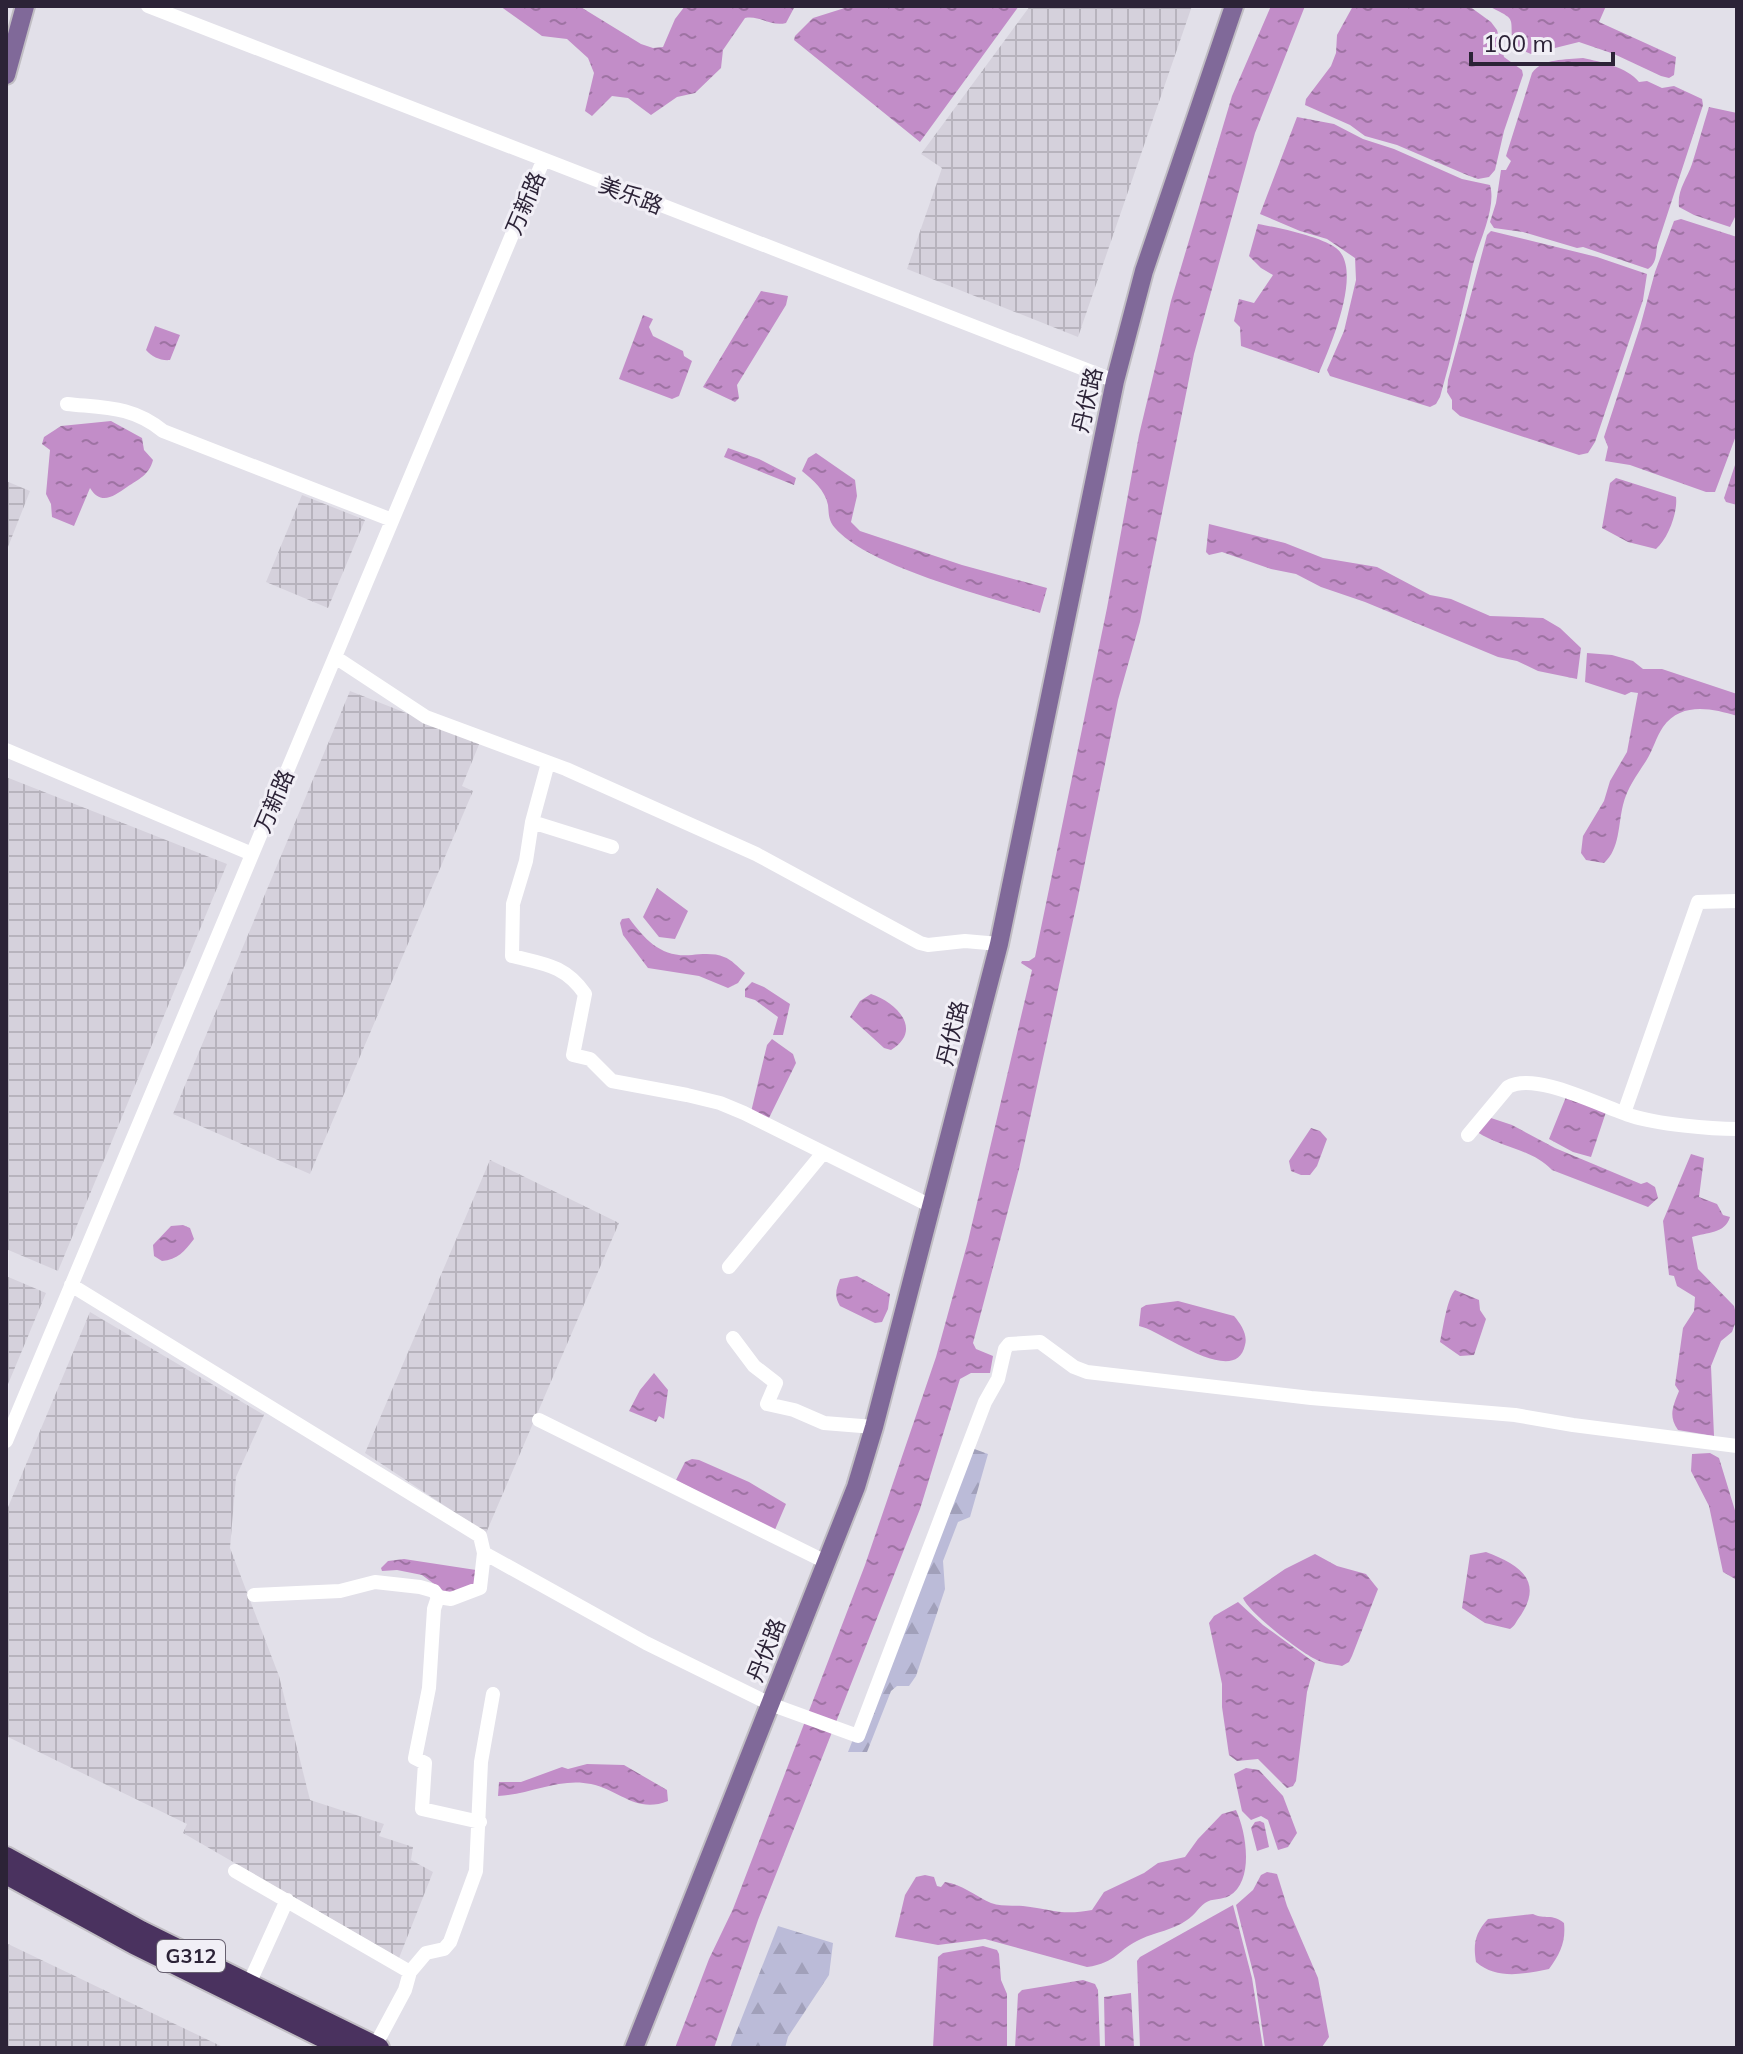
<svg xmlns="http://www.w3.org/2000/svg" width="1743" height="2054" font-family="Mulish,'Noto Sans SC',sans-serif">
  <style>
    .industrial { fill: url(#industrial-grid) }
    .forest { fill: url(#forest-firs) }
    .water { fill: url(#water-ripples) }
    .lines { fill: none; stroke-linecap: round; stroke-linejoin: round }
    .major-casing { stroke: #c0bdc3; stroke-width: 22 }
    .highway-casing { stroke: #c0bdc3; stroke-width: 24 }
    .minor { stroke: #fff; stroke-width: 14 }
    .major { stroke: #806999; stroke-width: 18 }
    .highway { stroke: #4a325f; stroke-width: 20 }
    .labels { text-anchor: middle; stroke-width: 6; stroke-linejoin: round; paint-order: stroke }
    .shield { fill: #f1eff6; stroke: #676070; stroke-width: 2 }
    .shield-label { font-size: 20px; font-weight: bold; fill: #2c2337 }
    .street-label { font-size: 22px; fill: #2c2337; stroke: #f1eff6 }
  </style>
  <defs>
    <pattern id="industrial-grid" width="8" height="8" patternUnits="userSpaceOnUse" patternTransform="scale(2)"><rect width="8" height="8" fill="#d5d1dc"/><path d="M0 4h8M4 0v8" fill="none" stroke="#b7b3bd"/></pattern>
    <pattern id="forest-firs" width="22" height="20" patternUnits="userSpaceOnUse" patternTransform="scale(2)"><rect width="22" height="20" fill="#bbbbd8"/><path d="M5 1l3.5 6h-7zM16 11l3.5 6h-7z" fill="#a1a0ba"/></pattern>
    <pattern id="water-ripples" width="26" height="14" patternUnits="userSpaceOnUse" patternTransform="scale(2)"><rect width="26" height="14" fill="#c28dc8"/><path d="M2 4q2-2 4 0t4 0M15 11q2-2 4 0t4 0" fill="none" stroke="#9e73a3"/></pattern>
  </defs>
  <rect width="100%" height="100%" fill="#e2e0e9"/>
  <path class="industrial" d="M1030,6H1192L1078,337L907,269L942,168L921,154Z
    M6,481L30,491L6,552Z
    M302,495L365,520L328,608L266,582Z
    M350,691L480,742L462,786L473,791L310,1174L173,1114Z
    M6,777L227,864L58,1271L6,1249Z
    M490,1160L619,1223L486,1533L365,1453Z
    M6,1276L46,1293L6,1389Z
    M90,1312L264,1415L236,1477L230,1548L279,1676L310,1800L384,1824L379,1836L413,1847L411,1860L433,1872L399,1958L183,1833L187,1824L6,1736V1512Z
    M6,1943L225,2048H6Z"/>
  <path class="forest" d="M969,1447L988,1454L970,1517L958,1522L943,1561L945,1589L916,1676L909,1686H897L891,1691L867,1752H848Z
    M778,1926L833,1943L829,1975L788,2037L785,2048H730Z"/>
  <path class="water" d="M500,6H579L641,44L653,48L663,47L675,19L685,6H795L786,23C771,27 760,15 745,18L723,50L721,68L695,93L677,97L651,115L628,98L612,96L592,116L585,111L594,73L588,58L567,39L542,36Z
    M851,6H1019L920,142L794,40L795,36L813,18Z
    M1271,6H1305L1255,133L1194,354L1140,622L1118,700L1077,902L1019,1169L973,1343L976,1349L993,1356L990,1373H971L960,1379L920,1509L758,1920L714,2048H675L709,1959L733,1909L865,1565L936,1357L968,1241L1032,970L1021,963L1022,961H1029L1035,957L1107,608L1139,435L1171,301L1232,96Z
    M1353,6H1469L1491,22L1497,30L1504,57L1522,70L1523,75L1504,131L1495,170L1489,177L1478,179L1467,175L1397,145L1365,136L1350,125L1305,105L1306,99L1331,66L1336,53L1337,35Z
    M1488,6H1606L1599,22L1676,57L1674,75L1669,78L1661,76L1614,54L1579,42L1531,54L1513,46C1509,16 1519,21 1488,6Z
    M1583,58C1601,62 1627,67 1639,82L1647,81L1662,88L1674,86L1702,99L1703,105L1657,246C1656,255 1656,264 1648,269L1583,247L1577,248L1523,232L1494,228L1490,222L1496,203L1501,170H1506L1511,161L1506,156L1532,73C1542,58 1566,60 1583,58Z
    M1709,107L1737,113V213L1730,227L1694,215L1679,207C1677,190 1687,179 1692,164C1698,145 1703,126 1709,107Z
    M1297,117L1334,124L1363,139L1394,149L1462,179L1490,185C1497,209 1477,245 1472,269C1462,312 1452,355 1440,397L1436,404L1430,407L1330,376L1327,370L1344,331L1356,280L1355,258L1327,239L1300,231L1260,214Z
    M1681,219L1737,237V433L1715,492H1706L1630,465L1605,461L1608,447L1604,437L1640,327L1655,272L1674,221Z
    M1258,224C1279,228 1319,236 1336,248C1364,269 1330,347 1319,373L1241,346L1240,327L1234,321L1239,299L1254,303L1273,275L1261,268L1249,256Z
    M1491,231L1597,257L1647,274L1643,300L1595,442L1588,453L1579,455L1460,416L1452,409V400L1447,392L1448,380L1487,235Z
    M761,291L788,296L786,305L737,385L739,398L735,402L703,387Z
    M643,315L653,319L649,327L653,336L683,351L684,356L692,361L679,396L672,399L619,379Z
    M155,326L180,335L170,360C161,361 152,357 146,350Z
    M111,421L142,438L144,450L153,460C149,475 139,479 127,487C114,496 101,506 90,488L74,526L52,517L51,504L46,494L50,450L42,444L44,437L61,426Z
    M728,448L759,459L796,478L794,485L724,457Z
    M816,453L855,480L857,496L851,522L860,531L962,565L1047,588L1040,613C989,597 869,567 835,528C828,520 829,514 828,505C825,490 813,480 802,471L808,458Z
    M1737,459V505L1726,502L1724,498Z
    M1616,478L1676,497C1678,512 1668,539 1656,549L1628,542L1602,528L1610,483Z
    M1209,524L1285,543L1323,558L1377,567L1430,595L1451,599L1490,616L1543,618L1560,628L1581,648L1577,679L1538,671L1517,661L1498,657L1365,602L1321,587L1296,574L1271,569L1222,552L1209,555L1206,552Z
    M1587,653L1612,655L1633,661L1643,669H1662L1737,694V716C1711,708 1681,702 1663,727C1656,737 1653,750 1646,761C1637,775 1627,788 1623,805C1618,825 1620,849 1604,863L1586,860L1581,853L1583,836L1604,801L1610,781L1627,752L1638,693L1631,692L1625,695L1585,682Z
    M657,888L688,911L675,939L659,937L643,917Z
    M629,918C646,941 662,958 692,955C702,954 715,953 724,957C731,959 739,968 745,973L738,983L728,988L699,976L648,968L623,935L620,923L622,919Z
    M752,982L764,987L790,1004L783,1035H773L778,1017L755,1000L745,997V989Z
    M871,994C896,1002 924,1030 891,1050L884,1048L850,1017L860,1001Z
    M772,1039L793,1054L796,1063L768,1120L751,1112L767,1045Z
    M1566,1097L1606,1112L1591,1157L1573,1152L1549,1139Z
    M1488,1117L1512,1125L1555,1148L1641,1184L1647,1182L1655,1187L1658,1198L1648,1207L1552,1170C1532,1149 1502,1148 1477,1132Z
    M1311,1128L1320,1131L1327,1139L1317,1166L1310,1175H1301L1291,1171L1289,1161Z
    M1691,1154L1704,1158L1699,1197L1717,1204L1723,1215L1730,1217C1725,1234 1707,1232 1692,1237L1698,1269L1734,1306L1737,1318L1732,1332L1721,1341L1711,1366L1714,1436L1678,1430C1668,1416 1673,1406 1679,1391L1675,1385L1683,1328L1694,1311L1695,1297L1677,1286L1674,1276L1669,1275L1663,1221Z
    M183,1225L190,1228L194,1239C185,1251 177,1260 162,1261L154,1256L153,1245L171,1226Z
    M857,1276L890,1294L888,1309L882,1322L875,1323L840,1306C834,1296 836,1289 840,1279Z
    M1455,1290L1479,1300L1480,1310L1486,1319L1474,1355L1460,1356L1440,1342C1443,1329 1447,1298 1455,1290Z
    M1178,1301L1234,1316C1241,1324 1248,1335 1245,1345C1236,1389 1161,1330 1139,1326L1141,1308L1146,1305Z
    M654,1373L668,1390L664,1419L659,1416L656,1422L629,1411L640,1390Z
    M1710,1453L1719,1458L1737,1517V1580L1723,1572L1709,1506L1691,1471L1692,1454Z
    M692,1459L699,1460L749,1482L786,1504L774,1532L676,1480L685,1462Z
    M1486,1552C1518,1564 1544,1580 1521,1615C1516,1621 1516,1625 1510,1629L1485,1623L1462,1608L1470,1555Z
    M1315,1554L1337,1566L1366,1574L1378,1589L1352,1656L1349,1662L1342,1666C1334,1664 1324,1664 1317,1660C1301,1653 1249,1613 1243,1598L1285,1569Z
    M404,1559L476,1570L475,1583L454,1593L445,1592L422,1575L397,1570L382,1571L381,1568L388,1561Z
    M1238,1602L1263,1625L1315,1663L1307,1692L1296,1781L1293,1786L1287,1788L1258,1759L1237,1761L1229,1755L1222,1707V1684L1209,1623L1214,1616Z
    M587,1764L624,1765L667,1790L668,1801C636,1814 620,1790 591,1784C560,1777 528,1795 498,1796L499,1782H521L562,1767L568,1769Z
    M1246,1768L1259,1770L1283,1796L1297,1833L1288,1847L1278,1850L1268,1820L1261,1816L1251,1820L1242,1811L1234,1774Z
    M1236,1810C1246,1831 1255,1881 1229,1896C1222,1900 1212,1898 1205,1903C1198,1908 1194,1916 1187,1920C1173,1930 1156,1932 1141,1939C1118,1949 1117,1963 1087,1967L985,1939L938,1945L895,1937L905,1895L916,1877L925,1875L934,1877L937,1886L941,1887L945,1882C962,1884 975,1896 991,1903C1001,1907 1012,1905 1023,1906C1052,1909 1061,1916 1092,1910L1104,1892L1144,1873L1158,1863L1185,1857L1198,1839L1222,1814Z
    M1260,1821L1264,1823L1269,1847L1257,1851L1251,1828L1255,1822Z
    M1267,1872L1277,1874L1287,1906L1318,1978L1329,2037L1322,2047L1265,2048L1255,1980L1236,1905L1253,1890L1261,1875Z
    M1233,1905L1252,1978L1263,2048H1140L1137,1961L1140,1957Z
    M1533,1914C1545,1920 1552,1913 1564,1923C1566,1942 1560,1954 1549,1969C1524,1974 1497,1980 1476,1962C1473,1944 1475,1933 1488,1919Z
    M983,1946L997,1950L999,1954L1001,1980L1007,1994V2048H933L938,1957L943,1953Z
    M1083,1980L1095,1984L1098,1990L1100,2048H1015L1018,1994L1022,1990Z
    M1131,1993L1134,2048H1105L1104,1997Z"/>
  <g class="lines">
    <g class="major-casing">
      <path id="major" d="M6,75L25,6
        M634,2048L856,1487L874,1427L999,944L1115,381L1144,271L1234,6"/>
    </g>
    <g class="highway-casing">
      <path id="highway" d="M6,1857L141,1931L379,2048
        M6,1874L134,1944L344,2048"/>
    </g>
    <path class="minor" d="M148,6L1115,381
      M67,404C105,408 132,406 163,431L392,520
      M335,657L426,717L566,769L756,854L920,943L928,945L965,941L999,944
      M6,750L252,854
      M548,763L532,822L526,861L513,904L512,956C544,964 565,965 585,994L573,1055L590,1059L612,1081L687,1095L720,1103L744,1113L933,1207
      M532,822L612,847
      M1624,1113L1698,902L1737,901
      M1468,1135L1508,1087C1536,1071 1602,1107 1632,1116C1657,1124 1710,1129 1737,1129
      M729,1267L823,1153
      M71,1285L480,1536L484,1553L646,1643L770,1704L858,1736L985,1402L998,1379L1005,1349L1009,1344L1040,1342L1074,1367L1087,1372L1311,1398L1515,1415L1573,1425L1737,1446
      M733,1338L754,1366L776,1383L767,1404L794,1410L824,1423L874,1427
      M539,1420L826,1562
      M6,1441L543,161
      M254,1595L340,1591L375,1582L420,1587L434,1591L438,1597
      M480,1822L422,1809L425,1763L415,1758L429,1688L434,1609L438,1597L451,1599L480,1588L484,1553
      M235,1871L410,1972L405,1990L375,2046
      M410,1972L426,1953L444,1949L450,1942L476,1871L481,1762L493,1694
      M248,1986L287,1900"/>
    <use href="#major" class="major"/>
    <use href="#highway" class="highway"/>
  </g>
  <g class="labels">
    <rect class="shield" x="157" y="1940" width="68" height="32" rx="6"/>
    <g class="shield-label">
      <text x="191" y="1963">G312</text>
    </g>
    <g class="street-label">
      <text transform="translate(631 195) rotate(21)" y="8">美乐路</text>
      <text transform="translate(525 203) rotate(-67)" y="8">万新路</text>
      <text transform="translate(1087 400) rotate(-77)" y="8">丹伏路</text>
      <text transform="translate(274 801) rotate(-67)" y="8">万新路</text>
      <text transform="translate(952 1033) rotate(-76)" y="8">丹伏路</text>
      <text transform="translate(766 1650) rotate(-68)" y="8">丹伏路</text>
    </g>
  </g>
  <rect width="1743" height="2054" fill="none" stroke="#2c2337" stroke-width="16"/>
  <path d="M1471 52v12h142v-12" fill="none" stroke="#2c2337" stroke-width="4"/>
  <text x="1483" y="52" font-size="24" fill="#2c2337" stroke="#f1eff6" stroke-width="6" paint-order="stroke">100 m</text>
</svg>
